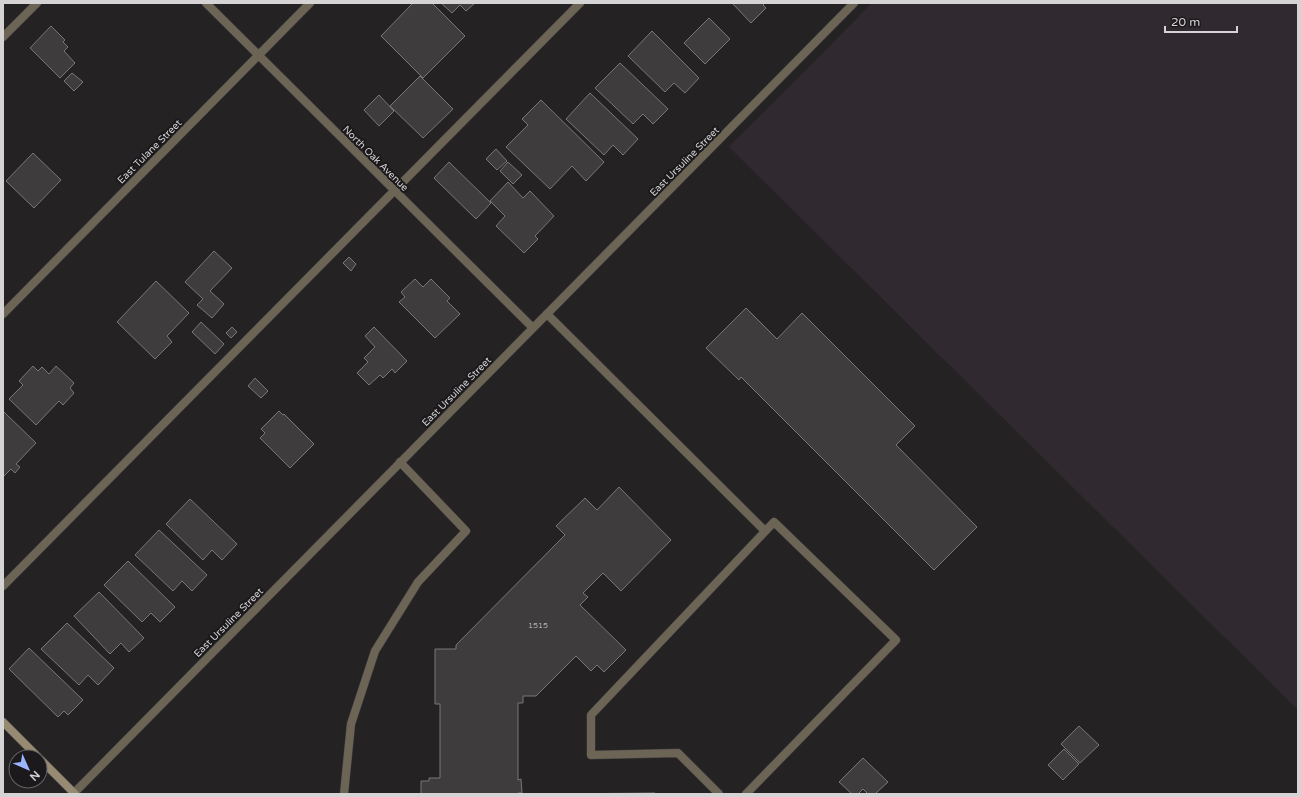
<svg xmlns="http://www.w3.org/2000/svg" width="1301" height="797" font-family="'Varela Round',sans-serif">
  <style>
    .built { fill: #30292f }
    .building { fill: #3f3c3e; stroke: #7a7679 }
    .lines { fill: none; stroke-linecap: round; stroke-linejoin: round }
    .lane-casing { stroke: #413e40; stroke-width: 9 }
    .street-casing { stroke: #413e40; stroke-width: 9 }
    .secondary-casing { stroke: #413e40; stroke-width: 9 }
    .lane { stroke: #6c6556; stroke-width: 8 }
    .street { stroke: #6c6556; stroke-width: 8 }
    .secondary { stroke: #968a72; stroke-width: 8 }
    .labels { text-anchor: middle; stroke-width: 4; stroke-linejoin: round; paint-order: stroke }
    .number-label { font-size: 8px; fill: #b0adae }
    .street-label { font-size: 10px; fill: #d5d3d4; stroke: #1b191b }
  </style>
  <rect width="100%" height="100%" fill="#252224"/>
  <path class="built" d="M872,3H1298V710L729,147Z"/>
  <path class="building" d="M413,3H432L465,36L423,78L381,36Z
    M441,3H475L466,11L460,5L452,13Z
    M732,3H765L763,5L766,8L751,23Z
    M709,18L730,39L705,64L684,43Z
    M51,26L65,40L63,42L68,47L64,51L75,63L60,78L30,48Z
    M652,31L699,78L685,93L674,83L665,92L628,56Z
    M620,63L668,109L653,124L643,114L633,124L595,88Z
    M72,73L83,82L74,91L64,81Z
    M420,76L453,109L423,138L390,106Z
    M590,93L638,139L623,155L613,145L604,155L566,119Z
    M379,95L394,111L379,126L364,110Z
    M541,100L604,162L586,181L572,166L550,189L506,147L528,125L522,119Z
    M496,149L507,161L497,170L486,159Z
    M33,153L61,180L34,208L6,181Z
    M449,162L491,203L476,219L434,178Z
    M508,162L522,175L513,184L500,171Z
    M508,182L523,198L530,191L554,216L535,236L538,239L524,253L496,226L505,216L490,201Z
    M214,251L232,268L210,291L224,304L212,318L197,305L203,299L185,282Z
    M349,257L356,264L351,271L343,263Z
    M415,279L423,287L431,279L450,298L447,301L460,314L435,338L399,302L405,297L401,292Z
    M156,281L189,313L167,336L172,342L155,359L117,322Z
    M746,308L777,339L802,313L915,426L896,445L977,527L934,570L741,377L739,380L706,348Z
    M201,322L224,344L215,354L192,332Z
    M232,327L237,332L231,338L226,333Z
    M374,327L407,361L395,373L392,369L383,378L380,375L369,385L357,373L368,362L364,358L375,347L365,336Z
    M33,366L38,371L42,367L49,374L56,366L74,383L70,388L74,393L63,405L59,401L36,425L9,399L23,385L19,381Z
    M255,378L268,391L261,398L248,386Z
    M279,411L283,415L284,414L314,444L290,468L260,438L265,433L261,429Z
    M4,412L36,443L16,464L20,467L15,473L11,469L3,477V413Z
    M619,487L671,540L621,591L603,573L583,593L588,597L580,605L626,650L604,672L597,665L591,671L576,656L536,696H523V703H518V780L521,779L522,793H518V794H421V781H429V778H440V704H435V649H456V645L565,535L556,526L585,498L597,510Z
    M190,499L237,544L222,560L212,550L203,560L166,524Z
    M159,530L207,575L192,591L182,581L173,591L135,555Z
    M128,561L175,607L160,622L151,613L142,622L104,585Z
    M99,592L144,638L129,652L121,643L110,654L74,616Z
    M67,623L114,668L98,685L88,675L79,685L41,649Z
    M29,648L83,700L68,715L64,711L58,717L9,669Z
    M1079,726L1099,745L1080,763L1061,744Z
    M1064,749L1079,764L1063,780L1048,765Z
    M863,758L888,782L875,794H868L863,789L858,794H852L839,782Z
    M655,793V794H552Z"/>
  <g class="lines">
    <g class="lane-casing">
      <path id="lane" d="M3,37L37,3
        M547,314L765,531
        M3,586L580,3
        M344,794L351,724L375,651L418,582L466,531L400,462
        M719,794L678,753L591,755V715L774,522L896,640L746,794"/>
    </g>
    <g class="street-casing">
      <path id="street" d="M206,3L533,328
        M3,314L310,3
        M73,794L854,3"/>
    </g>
    <g class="secondary-casing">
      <path id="secondary" d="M3,722L38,757
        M40,759L75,794"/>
    </g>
    <use href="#lane" class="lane"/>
    <use href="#street" class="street"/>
    <use href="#secondary" class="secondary"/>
  </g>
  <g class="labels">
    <g class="number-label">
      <text x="538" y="628">1515</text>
    </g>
    <g class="street-label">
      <text transform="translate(149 151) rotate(-45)" y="4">East Tulane Street</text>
      <text transform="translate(376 158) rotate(45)" y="4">North Oak Avenue</text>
      <text transform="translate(684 161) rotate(-45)" y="4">East Ursuline Street</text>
      <text transform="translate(456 391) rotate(-45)" y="4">East Ursuline Street</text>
      <text transform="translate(228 622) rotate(-45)" y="4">East Ursuline Street</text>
    </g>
  </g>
  <rect width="1301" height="797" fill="none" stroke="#d5d3d4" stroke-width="8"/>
  <g transform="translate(28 769) rotate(135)"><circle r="19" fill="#1b191b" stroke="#656365"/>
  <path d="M0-3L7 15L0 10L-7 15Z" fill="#9ab5fd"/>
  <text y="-6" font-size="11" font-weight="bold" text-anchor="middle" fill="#d5d3d4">N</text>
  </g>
  <path d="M1165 26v6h72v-6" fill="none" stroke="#d5d3d4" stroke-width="2"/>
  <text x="1171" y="26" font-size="12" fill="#d5d3d4" stroke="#1b191b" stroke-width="3" paint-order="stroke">20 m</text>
</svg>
